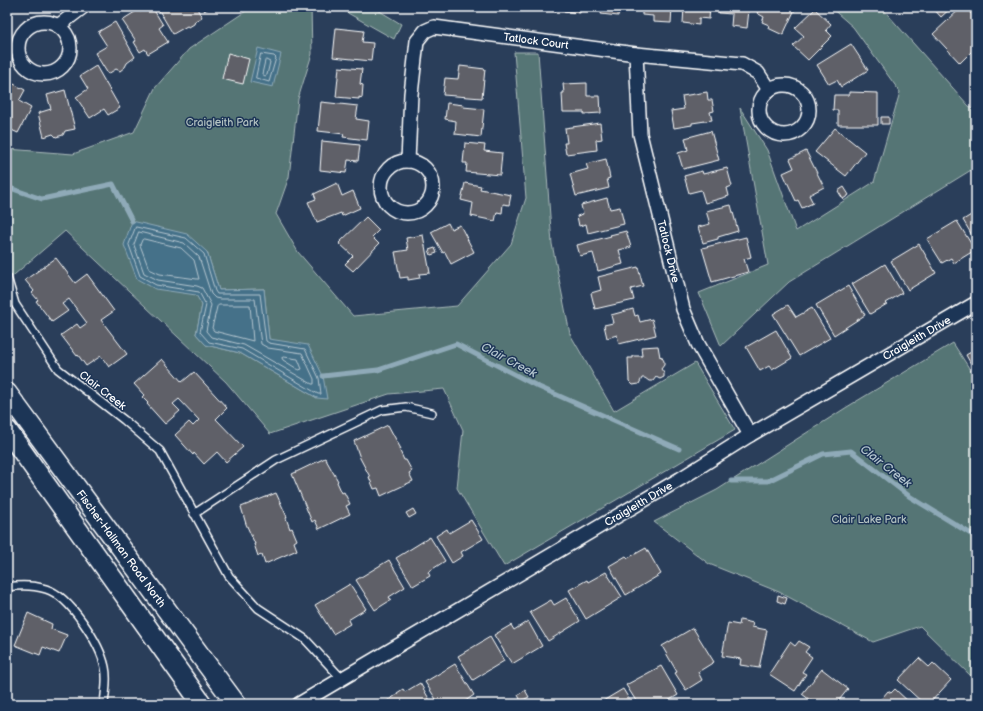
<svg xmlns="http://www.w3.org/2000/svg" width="983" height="711" font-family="'Balsamiq Sans',sans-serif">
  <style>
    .green { fill: #557575; stroke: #aababa; fill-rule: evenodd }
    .water { fill: #457189; stroke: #8faab8 }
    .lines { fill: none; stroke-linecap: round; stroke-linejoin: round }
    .shore { stroke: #b5c6d0; stroke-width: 1 }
    .stream { stroke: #8faab8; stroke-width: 5 }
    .building { fill: #5e6068; stroke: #fff }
    .lane-casing { stroke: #fff; stroke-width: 10 }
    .street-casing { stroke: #fff; stroke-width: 16 }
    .secondary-casing { stroke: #fff; stroke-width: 22 }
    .lane { stroke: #1d3557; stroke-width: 7 }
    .street { stroke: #1d3557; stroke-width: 13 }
    .secondary { stroke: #1d3557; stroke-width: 19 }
    .labels { text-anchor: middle; stroke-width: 3; stroke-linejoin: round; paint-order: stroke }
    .street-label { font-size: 11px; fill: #fff; stroke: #1d3557 }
    .park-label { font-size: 11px; fill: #b2c1c1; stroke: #1d3557 }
    .water-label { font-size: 12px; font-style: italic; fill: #b5c6d0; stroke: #1d3557 }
  </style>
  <rect width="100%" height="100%" fill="#2a3e5a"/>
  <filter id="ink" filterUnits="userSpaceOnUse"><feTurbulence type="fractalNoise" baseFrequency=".025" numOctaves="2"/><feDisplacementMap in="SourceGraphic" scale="8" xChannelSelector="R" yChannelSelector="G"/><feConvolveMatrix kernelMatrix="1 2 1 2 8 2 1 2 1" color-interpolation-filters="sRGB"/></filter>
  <g filter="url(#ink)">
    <path class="green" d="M252,7H311L312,54L298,99L289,177L276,214L298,252L353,316L457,306L511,244L526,198L514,52H538L552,244L570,334L614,411L695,363L735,430L504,566L457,488L463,430L444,389L389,394L270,434L226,382L65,231L7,281V149L73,154L134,132L155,88L189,49ZM207,252L219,290L264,289L269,339L317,398L240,353L206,345L196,334L202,305L196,294Z
      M337,7H373L401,24L394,39Z
      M830,7H881L976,114V167L789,282L721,346L699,293L768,265L740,108L767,150L796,231L874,182L900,92L853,27Z
      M953,343L976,379V681L920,626L873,642L779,592L709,564L654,522L717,490L847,407Z"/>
    <path class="water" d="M258,48L281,54L273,87L250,82Z
      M132,221L187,234L207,252L219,290L264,289L269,339L308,345L323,376L327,399L317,398L240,353L206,345L196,334L202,305L196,295L155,289L137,279L124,245Z"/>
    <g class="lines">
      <path class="shore" d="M261,54L274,56L276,58L269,82L256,78Z
        M266,60L270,62L267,75L265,76L262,74L265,61Z
        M136,227L186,238L204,254L215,291L217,294H260L266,341L269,343L305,349L319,378L321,394H318L242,349L209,342L200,332L206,305L199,292L156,285L140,276L129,245Z
        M139,232L184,243L199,257L211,294L215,298L220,299H255L261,344L268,348L302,353L314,379V384H312L244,345L211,337L206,331L211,305L202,288L197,286L158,280L144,273L134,245Z
        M144,239L181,248L194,260L199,279H197L160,274L149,269L140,245L142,240Z
        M219,305H250L253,341L214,331L212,328L217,307Z
        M284,357L298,359L302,369L299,370L283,360L282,358Z"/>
      <path class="stream" d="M7,187L42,199L113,184L132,221
        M323,376L378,370L456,344L539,387L679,449
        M731,481H768L823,454L851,451L909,496L976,537"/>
    </g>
    <path class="building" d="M148,7H152L163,25L159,28L168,42L148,54L145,49L140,52L134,42L136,41L122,20L138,10L140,12Z
      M157,7H196L202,17L195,21L194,24L189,27L187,26L173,34Z
      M202,7H211L204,11Z
      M539,7H556V11L539,9Z
      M564,7H580V13L563,11Z
      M602,7H619L618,16L601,14Z
      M642,7H672L671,23L653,22V16L642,15Z
      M684,7H710L709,19L699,18V25L683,23Z
      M719,7H747V10H749L747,28L731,26L732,14L719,13Z
      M760,7H796L783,35L768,28L769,25L762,22L764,17L757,13Z
      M932,7H952L941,17Z
      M962,7H965L976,19V47L960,63L933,34Z
      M815,9L831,24L826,30L832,36L808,60L793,46L804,36L795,28Z
      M115,22L135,57L127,63L125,67L120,71L116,69L108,74L95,53L107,46L98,32Z
      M336,28L364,31L362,42L373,43L371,61L333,57Z
      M851,44L868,70L841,87L837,80L829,84L817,65Z
      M228,53L249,59L243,84L222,79Z
      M96,66L120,108L108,115L104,109L90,118L76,97L88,89L80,76Z
      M460,66L485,69L482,98L443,95L445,78L458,79Z
      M339,67L362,69L360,84L363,85L362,98L359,97V99L336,97Z
      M8,81L25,90L19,101L31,108L18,133L7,128V83Z
      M587,83V96H600L601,113L584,114V112H563L562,93H564L563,84Z
      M65,90L75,129L65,131L63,135L56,137L53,134L44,137L38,113L51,109L47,95Z
      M707,92L708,100H712L714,111L710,112L712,120L692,123V125L674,128L671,111L684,109L682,96Z
      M849,92L878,93V125H838V110H833L834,95H849Z
      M321,102L358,106L356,119L369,121L367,140L343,137L344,134L318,131Z
      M447,103L464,105L463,107L484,109L481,137L455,134L456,121L445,119Z
      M881,117H889V124H881Z
      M600,123L602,139L596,140L597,150L566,154L564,143H567L565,128Z
      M835,128L865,152L846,176L815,152Z
      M711,131L719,160L683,169L678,153L688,150L685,138Z
      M322,141L360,145L358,161L348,160L346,173L320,170Z
      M465,143L485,145L484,151L502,153L500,175L466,172L467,163H463Z
      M806,151L824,187L809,195L813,203L802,208L798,200L796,201L783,173L794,168L790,159Z
      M606,159L610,178L607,179L609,188L576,196L570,174L588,169L586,164Z
      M727,168L732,186L727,188L729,196L705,203L701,190L689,193L684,176L702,171L703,174Z
      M337,183L342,196L353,191L360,208L342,216L341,213L317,222L308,202L316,199L314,194Z
      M465,183L481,186L480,189L511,195L509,205L503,204L502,213L497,212L495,221L471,216L473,203L461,200Z
      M844,187L849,195L843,199L838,191Z
      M607,198L610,209L620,207L624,224L588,233L586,224L579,226L577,216L583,214L581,205Z
      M731,205L738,231L718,237V239L703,243L698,227L710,224L706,211Z
      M976,212V242L963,220Z
      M366,217L379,230L372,237L379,244L353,271L345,264L353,256L339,243Z
      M957,221L975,250L954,263L951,258L942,263L927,239Z
      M448,223L451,229L460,225L474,252L451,264L445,252L443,253L431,232Z
      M626,231L631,247L619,250L623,264L598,271L593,253L580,256L577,245L611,236L610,235Z
      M423,235L430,273L419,274L420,278L408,280V277L400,278L395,252L408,250L406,238Z
      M746,237L751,257L744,259L748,272L712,282L702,248Z
      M919,244L936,273L908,290L891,261Z
      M435,248L437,253L431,255L429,250Z
      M56,258L75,283L87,274L114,311L101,320L127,354L109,367L101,356L86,366L78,355L77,356L61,335L77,324L80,328L87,323L69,299L62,304L68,311L52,322L36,301L38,300L32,293L34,291L25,280Z
      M885,264L902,293L886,303L887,304L870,314L852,284Z
      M638,267L643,286L631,289L634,300L595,309L591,293L601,290L598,277Z
      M848,286L865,315L834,335L816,305Z
      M788,305L796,317L812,308L830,338L799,356L773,314Z
      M633,309L635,316L638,315L640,322L652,319L656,335L619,344L617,335L607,338L604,325L613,323L611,315Z
      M776,330L792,358L772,370L769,366L760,371L746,347Z
      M658,346L660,357L661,356L664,361V365L661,369L664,373V377L660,379L656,377L653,381H649L645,378H642L639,384L633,385L629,381L628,358H633V356H642L641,347Z
      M976,349V373L966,355Z
      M162,359L182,382L194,372L227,408L216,419L243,447L226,462L217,452L204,464L194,453L193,455L175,435L189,422L193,426L199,420L179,399L173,404L180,411L165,424L147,404L148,403L142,397L144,395L134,384Z
      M388,425L401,449H399L404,460H406L412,471L409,473L413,481L381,496L378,488L374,489L369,477H370L360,458L354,441Z
      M325,458L338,481L337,482L342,493L344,492L350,504L346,506L350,514L319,529L315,520L312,522L292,474Z
      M276,493L287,517L286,518L290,529L292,528L297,540L294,542L297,550L265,564L262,555L258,556L254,544H255L246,524L241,507Z
      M413,509L416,514L409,518L406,513Z
      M471,520L483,539L461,552L463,556L452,563L436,536L447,529L449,533Z
      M430,537L445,561L428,572L430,576L413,586L396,558Z
      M646,548L661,574L626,595L609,566L626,556L628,558Z
      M389,560L405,587L389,597L391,600L375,610L356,580Z
      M606,572L622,597L586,619L569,590L587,580L588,582Z
      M350,584L366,609L348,620L350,624L333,634L315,605Z
      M778,595L787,598L785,604L777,601Z
      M566,598L580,621L548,641L530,612L551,600L554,605Z
      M28,613L52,624L51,629L67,635L59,653L43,647L40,655L15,645Z
      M740,620L753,623L752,627L767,630L759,668L740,665L741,659L722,656L728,623L739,625Z
      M528,621L542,646L512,664L494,635L511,625L514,630Z
      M693,628L714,662L698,672L702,680L686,690L675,673L677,672L662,646Z
      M7,635L9,660H7Z
      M490,637L504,661L473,680L458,656Z
      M799,641L809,647L805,652L812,657L802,672L806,674L795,691L769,674L790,642L795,646Z
      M919,658L929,667L933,663L951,680L929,704H924L898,680Z
      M455,664L474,695L461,704H439L425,682Z
      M661,666L678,695L663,704H656L655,703L653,704H638L626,685Z
      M822,669L848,689L836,704H813L814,703L802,694Z
      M420,683L432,704H389L387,701L398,694L397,693L403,689L405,692Z
      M623,689L632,704H598Z
      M895,689L911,704H877L888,691L891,693Z
      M525,690L529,697L521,701L518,695Z"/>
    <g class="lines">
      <g class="lane-casing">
        <path id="lane" d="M7,277L15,304L58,369L124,420L160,451L229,576L258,608L305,639L342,679
          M194,514L276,460L382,410L406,407L432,413
          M7,587C21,585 33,585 46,589C70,596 100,644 105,667C108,680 105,692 104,704"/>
      </g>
      <g class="street-casing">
        <g id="street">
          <circle cx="44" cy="48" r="26"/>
          <path d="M58,26L83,7"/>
          <path id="s1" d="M636,54L640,134L683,309L698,344L750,435"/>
          <circle cx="784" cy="110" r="25"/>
          <circle cx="407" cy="187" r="26"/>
          <path id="s2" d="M408,161L411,94L417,41L425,31L434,27L636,54L742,64L758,73L769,90"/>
          <path id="s3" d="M299,704L680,479L750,435L976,303"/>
        </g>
      </g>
      <g class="secondary-casing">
        <g id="secondary">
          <path id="s4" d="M7,393L236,704"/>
          <path d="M7,430L202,704"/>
        </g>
      </g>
      <use href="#lane" class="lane"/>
      <use href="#street" class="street"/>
      <use href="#secondary" class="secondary"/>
    </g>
  </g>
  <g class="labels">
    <g class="street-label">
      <text dy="4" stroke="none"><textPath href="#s2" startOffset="246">Tatlock Court</textPath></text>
      <text dy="4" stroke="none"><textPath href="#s1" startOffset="201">Tatlock Drive</textPath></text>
      <text dy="4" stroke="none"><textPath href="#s3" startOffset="718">Craigleith Drive</textPath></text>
      <text transform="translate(103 390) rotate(38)" y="4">Clair Creek</text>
      <text dy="4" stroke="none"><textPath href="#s3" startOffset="394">Craigleith Drive</textPath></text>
      <text dy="4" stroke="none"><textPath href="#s4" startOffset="193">Fischer-Hallman Road North</textPath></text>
    </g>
    <g class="park-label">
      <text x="222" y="126">Craigleith Park</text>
      <text x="869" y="523">Clair Lake Park</text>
    </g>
    <g class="water-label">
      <text transform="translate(509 360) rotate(28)" y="4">Clair Creek</text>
      <text transform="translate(886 466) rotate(38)" y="4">Clair Creek</text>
    </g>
  </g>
  <rect width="983" height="711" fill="none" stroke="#1d3557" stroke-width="24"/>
  <rect x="12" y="12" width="959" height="687" fill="none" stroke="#fff" stroke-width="1.5" filter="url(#ink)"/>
</svg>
